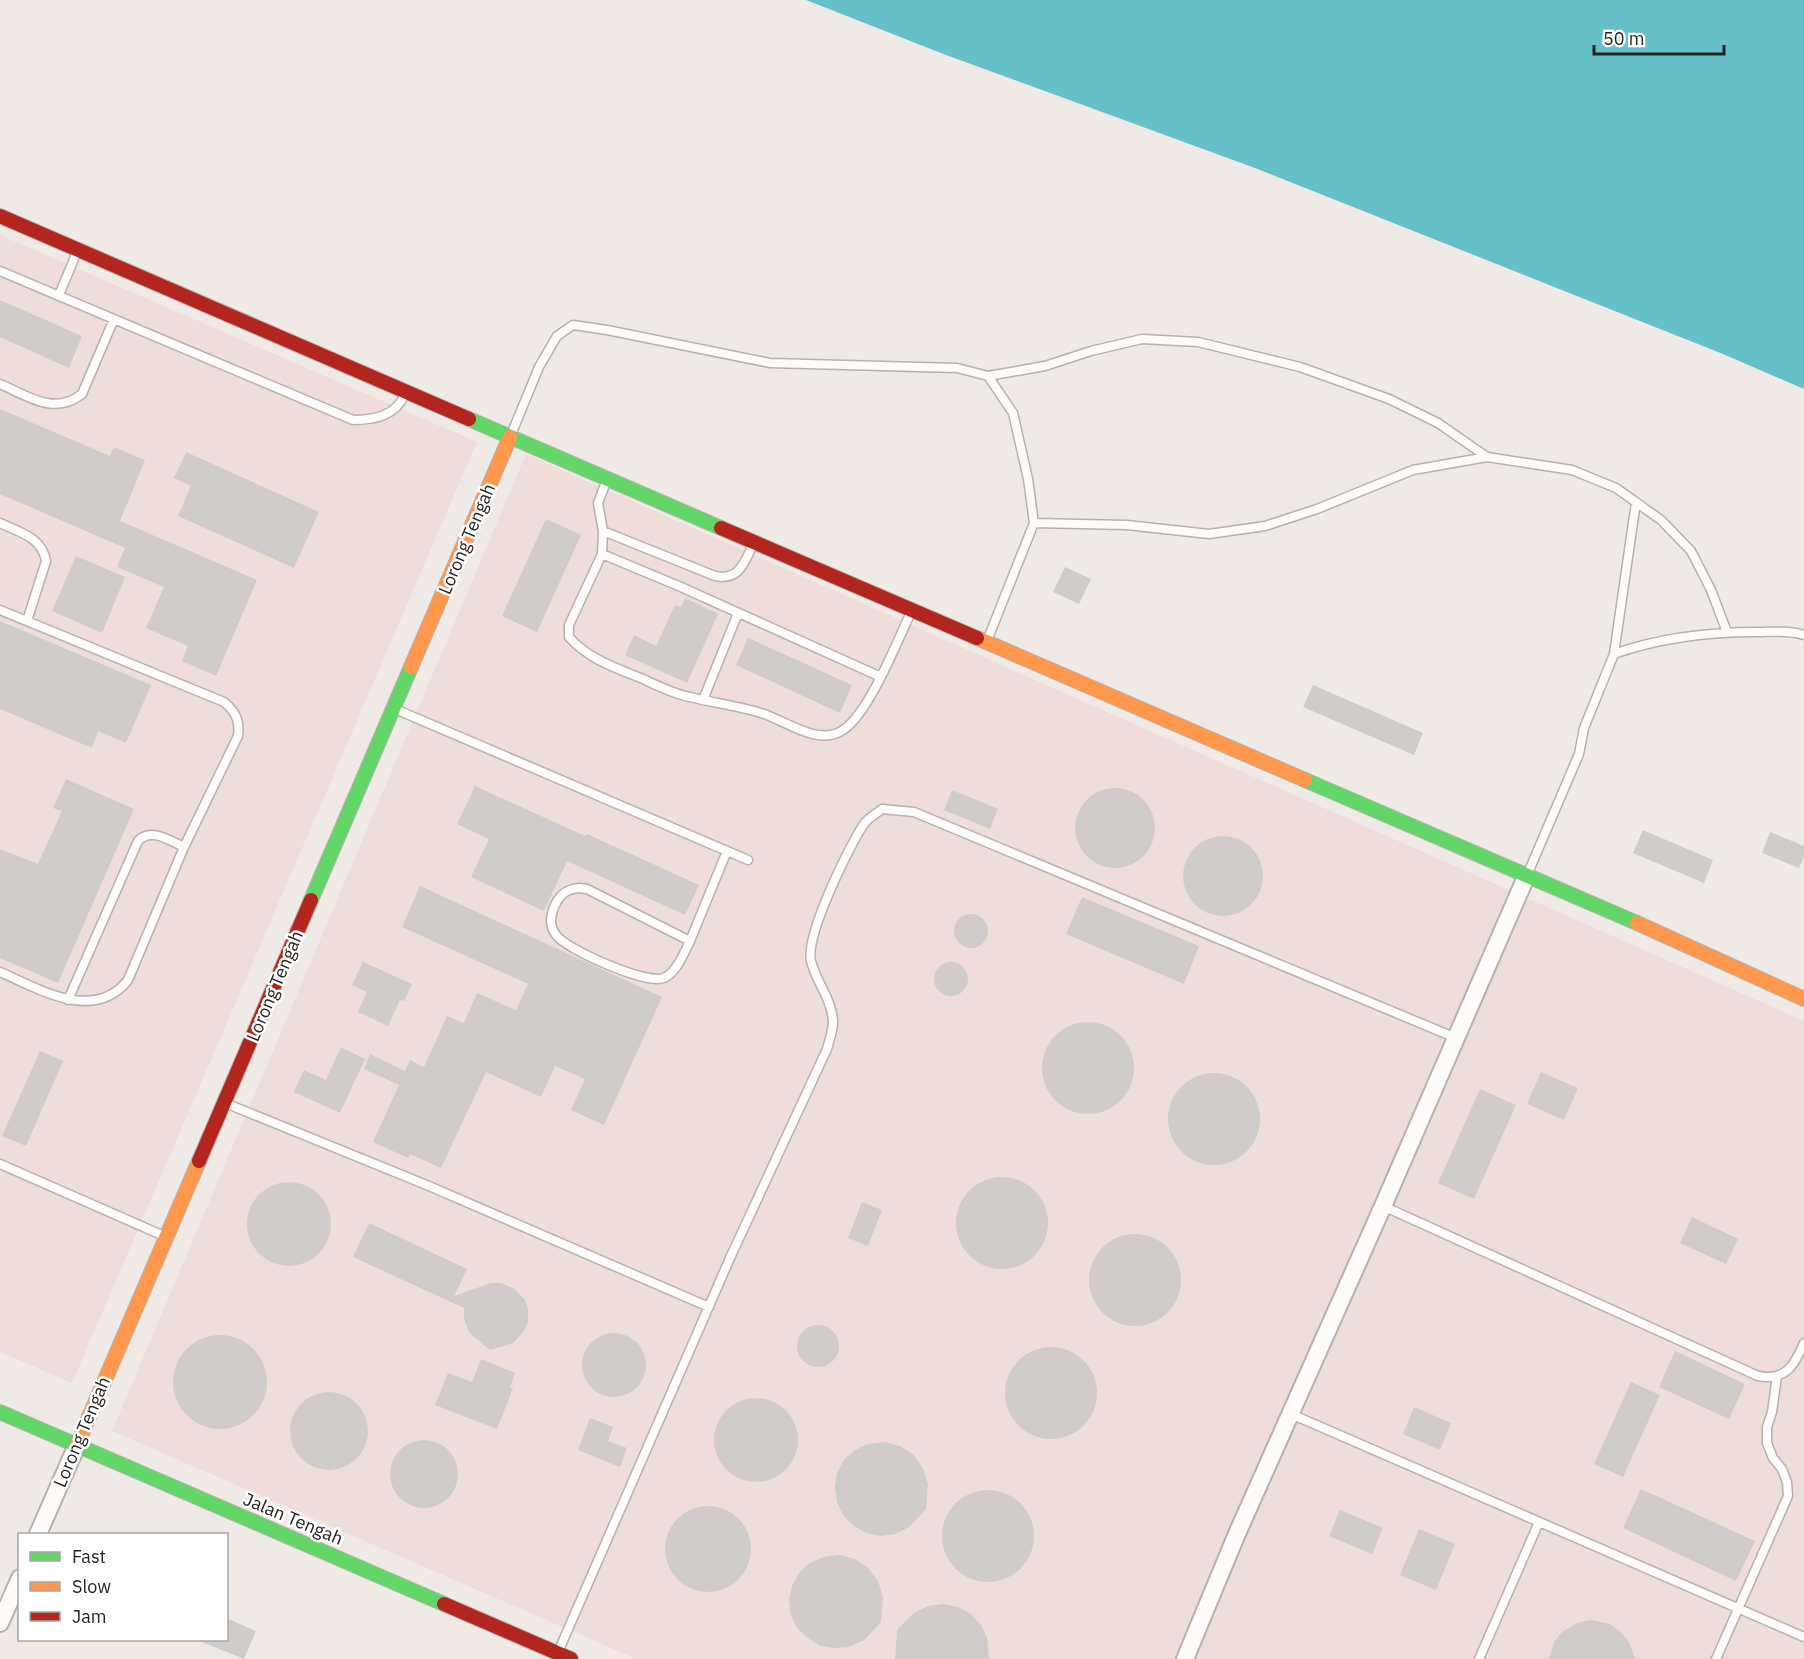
<svg xmlns="http://www.w3.org/2000/svg" width="1804" height="1659" font-family="'IBM Plex Sans',sans-serif">
  <style>
    .industrial { fill: #eeddd9 }
    .water { fill: #65c0c9 }
    .building { fill: #d0ccc9 }
    .lines { fill: none; stroke-linecap: round; stroke-linejoin: round }
    .lane-casing { stroke: #b6b1af; stroke-width: 11 }
    .street-casing { stroke: #b6b1af; stroke-width: 20 }
    .fast-casing { stroke: #b6b1af; stroke-width: 16 }
    .slow-casing { stroke: #b6b1af; stroke-width: 16 }
    .jam-casing { stroke: #b6b1af; stroke-width: 16 }
    .lane { stroke: #fdfcfb; stroke-width: 8 }
    .street { stroke: #fdfcfb; stroke-width: 16 }
    .fast { stroke: #63d668; stroke-width: 14 }
    .slow { stroke: #ff974d; stroke-width: 14 }
    .jam { stroke: #b3261e; stroke-width: 14 }
    .labels { text-anchor: middle; stroke-width: 5; stroke-linejoin: round; paint-order: stroke }
    .street-label { font-size: 18px; fill: #262321; stroke: #fff }
  </style>
  <rect width="100%" height="100%" fill="#f0eae6"/>
  <path class="industrial" d="M0,235L477,442L72,1383L0,1352Z
    M526,454L1804,1021V1659H636L112,1431Z"/>
  <path class="water" d="M806,0H1804V389L1723,354L1255,168L946,55Z"/>
  <path class="building" d="M0,300L82,336L69,368L0,337Z
    M0,409L110,456L114,447L145,460L120,521L257,580L216,676L182,661L188,646L146,628L164,587L117,567L125,548L0,494Z
    M186,452L319,512L294,568L178,516L191,486L174,478Z
    M546,519L581,535L537,632L502,616Z
    M76,556L125,577L102,633L52,611Z
    M1065,567L1091,579L1079,604L1053,592Z
    M685,598L718,614L687,683L625,655L634,635L656,646L675,605L681,607Z
    M0,621L151,685L126,743L98,731L92,748L0,709Z
    M748,638L852,685L840,713L736,665Z
    M1313,685L1423,733L1414,755L1303,707Z
    M66,779L134,809L58,983L0,958V849L38,864L62,811L53,808Z
    M475,786L585,836L587,834L699,885L685,915L567,861L544,911L471,877L489,839L457,824Z
    M1075 828a40 40 0 1 1 80 0a40 40 0 1 1-80 0Z
    M952,790L998,809L990,829L944,810Z
    M1643,830L1713,860L1704,883L1633,853Z
    M1770,832L1804,846V856L1799,868L1762,853Z
    M1183 876a40 40 0 1 1 80 0a40 40 0 1 1-80 0Z
    M420,886L662,997L604,1125L571,1110L585,1079L555,1066L541,1097L486,1072L441,1168L410,1154L408,1158L373,1142L399,1085L364,1069L370,1054L405,1071L410,1060L424,1067L447,1016L464,1023L477,993L516,1010L528,984L402,927Z
    M1082,897L1199,946L1184,984L1066,934Z
    M954 931a17 17 0 1 1 34 0a17 17 0 1 1-34 0Z
    M363,962L412,984L404,1001L400,1000L388,1026L358,1012L367,992L352,985Z
    M934 979a17 17 0 1 1 34 0a17 17 0 1 1-34 0Z
    M1042 1068a46 46 0 1 1 92 0a46 46 0 1 1-92 0Z
    M341,1047L365,1059L340,1113L294,1092L304,1070L326,1080Z
    M40,1051L63,1061L26,1146L2,1136Z
    M1541,1072L1578,1088L1564,1120L1527,1104Z
    M1168 1119a46 46 0 1 1 92 0a46 46 0 1 1-92 0Z
    M1480,1089L1516,1105L1474,1199L1438,1183Z
    M956 1223a46 46 0 1 1 92 0a46 46 0 1 1-92 0Z
    M247 1224a42 42 0 1 1 84 0a42 42 0 1 1-84 0Z
    M862,1202L882,1210L868,1246L848,1238Z
    M1692,1217L1738,1239L1726,1264L1680,1243Z
    M369,1223L467,1269L454,1296L491,1283H501L515,1289L525,1300L528,1309V1323L523,1332L513,1343L490,1350L469,1332L464,1319V1308L353,1257Z
    M1089 1280a46 46 0 1 1 92 0a46 46 0 1 1-92 0Z
    M797 1346a21 21 0 1 1 42 0a21 21 0 1 1-42 0Z
    M582 1365a32 32 0 1 1 64 0a32 32 0 1 1-64 0Z
    M173 1382a47 47 0 1 1 94 0a47 47 0 1 1-94 0Z
    M1005 1393a46 46 0 1 1 92 0a46 46 0 1 1-92 0Z
    M1675,1351L1745,1384L1729,1419L1659,1387Z
    M481,1359L515,1373L510,1387L513,1388L497,1429L435,1405L448,1373L472,1382Z
    M1631,1382L1660,1395L1623,1477L1594,1464Z
    M290 1431a39 39 0 1 1 78 0a39 39 0 1 1-78 0Z
    M714 1440a42 42 0 1 1 84 0a42 42 0 1 1-84 0Z
    M1414,1407L1451,1423L1440,1450L1403,1434Z
    M590,1418L613,1427L608,1441L627,1448L620,1467L578,1450Z
    M390 1474a34 34 0 1 1 68 0a34 34 0 1 1-68 0Z
    M884,1442L900,1446L914,1455L923,1468L928,1484L926,1509L909,1527L895,1534L880,1536L866,1533L853,1525L843,1515L837,1502L835,1487L837,1473L844,1460L855,1450L868,1444Z
    M1641,1489L1755,1541L1736,1581L1623,1528Z
    M942 1536a46 46 0 1 1 92 0a46 46 0 1 1-92 0Z
    M665 1549a43 43 0 1 1 86 0a43 43 0 1 1-86 0Z
    M1340,1510L1383,1528L1372,1554L1329,1536Z
    M1419,1529L1455,1544L1436,1590L1400,1575Z
    M839,1555L855,1559L868,1568L878,1581L883,1597L881,1622L864,1640L849,1647L835,1648L820,1646L808,1638L797,1628L791,1615L789,1600L792,1586L799,1573L810,1563L823,1557Z
    M943,1604L958,1607L971,1614L981,1625L987,1638L989,1659H895L897,1630L914,1613L928,1606Z
    M226,1618L256,1631L244,1659L197,1640H226Z
    M1591,1620L1610,1624L1621,1632L1629,1642L1635,1659H1549L1554,1642L1562,1632L1579,1622Z"/>
  <g class="lines">
    <g class="lane-casing">
      <path id="lane" d="M0,271L353,420C374,420 396,416 405,394
        M59,295L77,252
        M0,384C28,396 54,416 82,394L114,319
        M511,435L539,367L557,336L573,325L607,330L770,363L957,368L988,376L1045,366L1091,351L1142,339L1198,342L1300,367L1389,399L1438,423L1487,457
        M606,482L598,503L603,531L602,554L569,625V637C588,659 616,668 643,679C658,686 674,694 690,697C714,703 738,706 761,713C785,720 818,747 843,730C869,713 897,642 911,612
        M0,523C19,532 42,537 46,561L27,621
        M1034,523L1127,525L1209,534L1265,526L1317,509L1413,470L1487,457L1572,470L1616,488L1661,520L1691,551L1711,590L1727,632
        M603,531L715,576C740,581 744,562 754,543
        M602,554L681,587L881,677
        M0,610L224,702C236,712 240,721 238,736L184,847C170,841 151,827 138,841L68,1000
        M987,641L1034,523L1028,479L1013,413L988,376
        M1614,654C1659,638 1710,632 1757,632C1773,632 1789,630 1804,635
        M703,700L738,613
        M395,709L748,860
        M1528,873L1579,754L1584,728L1614,654L1636,502
        M579,888L587,889L690,941C684,953 677,972 664,978C647,985 567,950 556,935C549,925 550,916 555,905C560,894 567,889 579,888Z
        M690,941L727,851
        M0,972C39,989 94,1023 128,980L184,847
        M225,1103L429,1186L709,1307
        M0,1164L164,1236
        M1383,1206L1758,1376C1786,1381 1794,1366 1804,1343
        M1291,1414L1804,1637
        M559,1650L730,1258L827,1049C829,1041 833,1031 833,1022C832,999 816,982 811,961C805,936 849,846 864,824C868,818 876,814 882,809L914,812L1456,1038
        M1479,1659L1539,1522
        M1716,1659L1788,1496L1787,1482L1782,1469L1773,1458L1767,1443V1427L1772,1412L1777,1376"/>
    </g>
    <g class="street-casing">
      <path id="street" d="M38,1534L77,1445
        M0,1623L20,1578
        M1185,1659L1236,1536L1383,1206L1526,877"/>
    </g>
    <g class="fast-casing">
      <path id="fast" d="M469,419L721,528
        M1305,780L1637,923
        M311,900L411,667
        M0,1412L444,1604"/>
    </g>
    <g class="slow-casing">
      <path id="slow" d="M977,638L1305,780
        M411,667L510,437
        M1637,923L1804,999
        M77,1445L199,1161"/>
    </g>
    <g class="jam-casing">
      <path id="jam" d="M0,216L469,419
        M721,528L977,638
        M199,1161L311,900
        M444,1604L571,1659"/>
    </g>
    <use href="#lane" class="lane"/>
    <use href="#street" class="street"/>
    <use href="#fast" class="fast"/>
    <use href="#slow" class="slow"/>
    <use href="#jam" class="jam"/>
  </g>
  <g class="labels">
    <g class="street-label">
      <text transform="translate(467 539) rotate(-67)" y="6">Lorong Tengah</text>
      <text transform="translate(275 986) rotate(-67)" y="6">Lorong Tengah</text>
      <text transform="translate(82 1432) rotate(-67)" y="6">Lorong Tengah</text>
      <text transform="translate(293 1519) rotate(23)" y="6">Jalan Tengah</text>
    </g>
  </g>
  <rect x="18" y="1533" width="210" height="108" fill="#ffffff" stroke="#a8a7a6" stroke-width="1.5"/>
  <rect x="30" y="1552" width="30" height="9" fill="#63d668" stroke="#a8a7a6" stroke-width="1.5"/>
  <text x="72" y="1563" font-size="18" fill="#262321">Fast</text>
  <rect x="30" y="1582" width="30" height="9" fill="#ff974d" stroke="#a8a7a6" stroke-width="1.5"/>
  <text x="72" y="1593" font-size="18" fill="#262321">Slow</text>
  <rect x="30" y="1612" width="30" height="9" fill="#b3261e" stroke="#a8a7a6" stroke-width="1.5"/>
  <text x="72" y="1623" font-size="18" fill="#262321">Jam</text>
  <path d="M1594 45v9h130v-9" fill="none" stroke="#262321" stroke-width="3"/>
  <text x="1603" y="45" font-size="18" fill="#262321" stroke="#ffffff" stroke-width="4.5" paint-order="stroke">50 m</text>
</svg>
